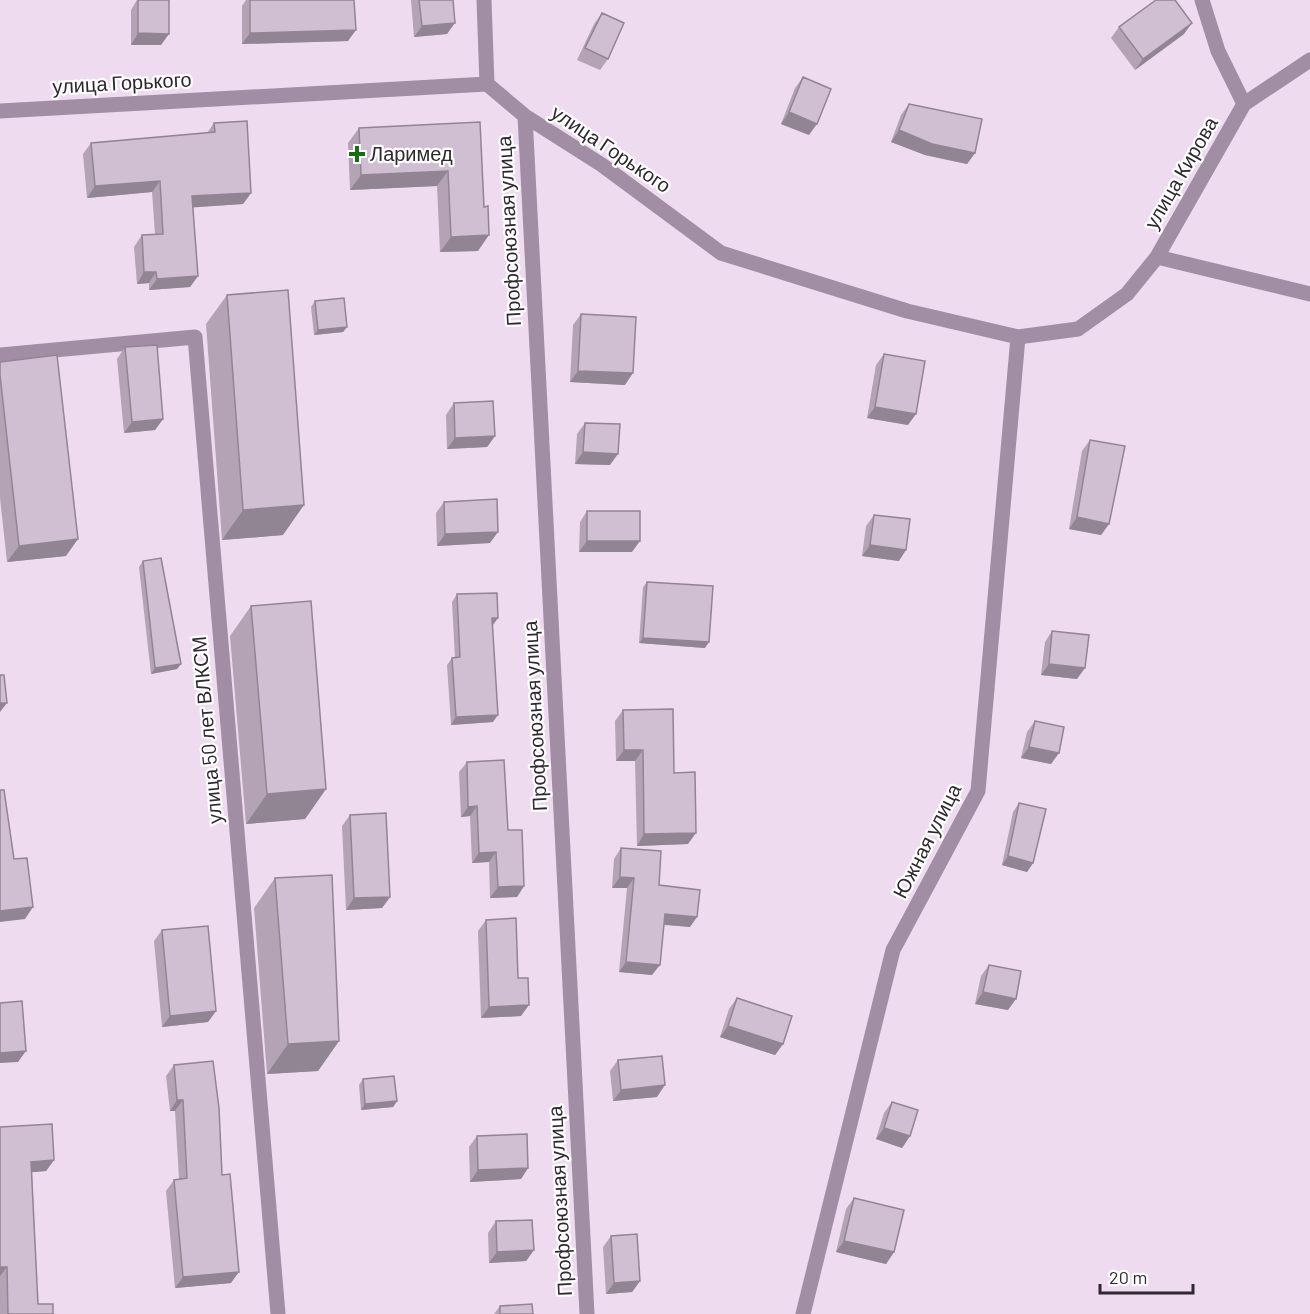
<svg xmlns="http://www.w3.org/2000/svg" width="1310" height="1314" font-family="Barlow,sans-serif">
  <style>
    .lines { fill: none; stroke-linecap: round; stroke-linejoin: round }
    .minor { stroke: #a28ea4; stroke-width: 15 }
    .wall { fill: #b3a3b5 }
    .shaded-wall { fill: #928593 }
    .building { fill: #d0bed2; stroke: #928593; stroke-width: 1.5 }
    .poi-dot { fill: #166d15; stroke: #fff; stroke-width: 2 }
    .labels { text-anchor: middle; stroke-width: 4.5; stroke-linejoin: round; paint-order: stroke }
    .street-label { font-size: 20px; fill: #2f2830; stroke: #fff }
    .poi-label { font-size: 20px; fill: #2f2830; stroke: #fff; text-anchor: start }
  </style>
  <rect width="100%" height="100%" fill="#eedbf0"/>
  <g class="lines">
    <path class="minor" d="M484,0L487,84
      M1202,0L1218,51L1244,104
      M0,111L487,84L525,116L602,165L721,253L907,311L1018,337L1078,329L1127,294L1157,257L1244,104L1310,60
      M525,116L587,1314
      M1157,257L1310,294
      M0,355L195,337L278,1314
      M803,1314L893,950L978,791L1018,337"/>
  </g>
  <path class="wall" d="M137,0H169L161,45H131V10Z
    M246,0H354L348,41L242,44V6Z
    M411,0H453L447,34L414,37Z
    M602,13L608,59L600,70L577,60L594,24Z
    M1119,27L1184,34L1135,70L1111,38Z
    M803,77L809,135L781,124L795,88Z
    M909,104L975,153L967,164L925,155L891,142L901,115Z
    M480,122L478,251L440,252L437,186L350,190L348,143L359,128Z
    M214,123L251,193L243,204L193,207L198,276L190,287L149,290V283L137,284L134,247L142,235L155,234L152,192L87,198L83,154L91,143L207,133Z
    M227,295L283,535L222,540L206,324Z
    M315,301L347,327L343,332L314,335L311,307Z
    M581,314L625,385L570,382L573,325Z
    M125,347L163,419L155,430L124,433L117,359Z
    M884,354L908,425L867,418L876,365Z
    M0,362L66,556L7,562L0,498Z
    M454,403L495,436L487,447L447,449L446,415Z
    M585,423L610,465L575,464L577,434Z
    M1090,440L1109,524L1101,535L1069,529L1082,451Z
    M444,502L490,543L437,546L436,513Z
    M587,511L632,552H579L580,522Z
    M874,515L899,561L862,556L866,526Z
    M143,561L181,664L177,669L151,674L139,567Z
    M647,582L705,648L639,643L643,587Z
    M457,594L493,626V722L451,725L447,665L452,658H455L452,602Z
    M251,606L326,789L305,819L246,824L230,636Z
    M1052,631L1077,679L1041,675L1045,642Z
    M623,710L674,773L688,844L637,846L635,761H616L615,721Z
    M1035,721L1051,764L1021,758L1027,732Z
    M467,762L508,830L524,886L517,897L490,898L489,862L472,863L470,816L461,817L459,772Z
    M1019,803L1033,863L1027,872L1002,865L1013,812Z
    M350,815L390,897L382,908L346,910L342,826Z
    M621,848L659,885L690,927L664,925L652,975L619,972L627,888H612L614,859Z
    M275,878L339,1041L318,1071L267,1074L254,908Z
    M486,920L518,978L521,1016L481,1018L478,931Z
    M162,930L216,1011L208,1022L162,1027L154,941Z
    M989,965L1008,1010L975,1004L981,976Z
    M737,998L783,1044L775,1055L720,1037L729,1009Z
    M618,1060L657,1097L613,1101L610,1071Z
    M174,1065L222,1175L231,1283L175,1288L166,1191L174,1180L179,1179L175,1111H170L166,1076Z
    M363,1079L397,1101L393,1107L361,1110L359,1085Z
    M892,1102L910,1136L902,1148L876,1139L884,1113Z
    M0,1127L54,1160L46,1171L32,1172L38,1304L53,1314H0Z
    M477,1136L528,1168L521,1179L470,1182L469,1147Z
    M854,1198L894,1252L886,1264L836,1252L846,1209Z
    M496,1221L534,1250L526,1261L489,1263L488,1233Z
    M611,1236L640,1281L632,1292L606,1294L603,1247Z
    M500,1306L533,1314H494Z"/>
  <path class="shaded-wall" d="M455,23L447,34L414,37L422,26Z
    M1192,23L1184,34L1135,70L1143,59Z
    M356,30L348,41L242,44L250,33Z
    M138,33L169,34L161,45H131Z
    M789,112L817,124L809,135L781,124Z
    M899,130L975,153L967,164L925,155L891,142Z
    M448,171L437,186L350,190L361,175Z
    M160,181L152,192L87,198L95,186Z
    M251,193L243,204L185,208L192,196Z
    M489,235L478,251L440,252L451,237Z
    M144,272H156L149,283L137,284Z
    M198,276L190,287L149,290L157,279Z
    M347,327L343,332L314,335L318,330Z
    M578,371L633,373L625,385L570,382Z
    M875,407L916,414L908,425L867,418Z
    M163,419L155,430L124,433L132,422Z
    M495,436L487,447L447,449L455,438Z
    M583,452L618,454L610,465L575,464Z
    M304,505L283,535L222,540L243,510Z
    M1077,517L1109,524L1101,535L1069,529Z
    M498,532L490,543L437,546L445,534Z
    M78,539L66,556L7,562L19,546Z
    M587,541H640L632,552H579Z
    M870,545L906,550L899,561L862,556Z
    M492,618H498L493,625Z
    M643,638L709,642L705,648L639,643Z
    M181,664L177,669L151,674L155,668Z
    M1049,664L1085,668L1077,679L1041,675Z
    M0,703H7L0,712Z
    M498,715L493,722L451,725L456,717Z
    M1029,747L1059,753L1051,764L1021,758Z
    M624,750H643L635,761H616Z
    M326,789L305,819L246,824L267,794Z
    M477,806L470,816L461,817L468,807Z
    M696,833L688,844L637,846L644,834Z
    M496,852L489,862L472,863L479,853Z
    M1008,856L1033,863L1027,872L1002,865Z
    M620,877L634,878L627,888H612Z
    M524,886L517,897L490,898L498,887Z
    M390,897L382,908L346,910L354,898Z
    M33,907L25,919L0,922V911Z
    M665,914L697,917L690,927L658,924Z
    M626,962L660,965L652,975L619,972Z
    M983,992L1016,999L1008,1010L975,1004Z
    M529,1005L521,1016L481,1018L489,1007Z
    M216,1011L208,1022L162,1027L170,1016Z
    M728,1026L783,1044L775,1055L720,1037Z
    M339,1041L318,1071L267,1074L288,1044Z
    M26,1051L18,1062L0,1063V1053Z
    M665,1085L657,1097L613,1101L621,1090Z
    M177,1100H183L175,1111H170Z
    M397,1101L393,1107L361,1110L365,1104Z
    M884,1128L910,1136L902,1148L876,1139Z
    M54,1160L46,1171L24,1173L31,1162Z
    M528,1168L521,1179L470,1182L478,1170Z
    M844,1241L894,1252L886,1264L836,1252Z
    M534,1250L526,1261L489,1263L497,1252Z
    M0,1267H7L0,1276Z
    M239,1272L231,1283L175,1288L183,1277Z
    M640,1281L632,1292L606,1294L614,1283Z"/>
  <path class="building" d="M138,0H169V34L138,33Z
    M250,0H354L356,30L250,33Z
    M419,0H453L455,23L422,26Z
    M1156,0H1175L1192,23L1143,59L1119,27Z
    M602,13L624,23L608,59L585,48Z
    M803,77L831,89L817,124L789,112Z
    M909,104L982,119L975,153L932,144L899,130Z
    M247,121L251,193L192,196L198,276L157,279L156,272H144L142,235L163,234L160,181L95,186L91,143L215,132L214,123Z
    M480,122L484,207L488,206L489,235L451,237L448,171L361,175L359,128Z
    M288,290L304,505L243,510L227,295Z
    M344,298L347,327L318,330L315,301Z
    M581,314L636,317L633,373L578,371Z
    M157,345L163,419L132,422L125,347Z
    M884,354L925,361L916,414L875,407Z
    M57,355L78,539L19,546L0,375V362Z
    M493,401L495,436L455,438L454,403Z
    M585,423L620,424L618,454L583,452Z
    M1090,440L1125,446L1109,524L1077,517Z
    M497,499L498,532L445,534L444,502Z
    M587,511H640V541H587Z
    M874,515L910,519L906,550L870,545Z
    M161,558L181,664L155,668L143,561Z
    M647,582L713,586L709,642L643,638Z
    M497,593L498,618H492L498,715L456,717L452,658L460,657L457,594Z
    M311,601L326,789L267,794L251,606Z
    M1052,631L1089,635L1085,668L1049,664Z
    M0,675H4L7,703H0Z
    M673,709L674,773L695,772L696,833L644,834L643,750H624L623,710Z
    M1035,721L1064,727L1059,753L1029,747Z
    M504,760L508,830H522L524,886L498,887L496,852L479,853L477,806L468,807L467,762Z
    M0,790H4L14,859L27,858L33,907L0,911Z
    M1019,803L1046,809L1033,863L1008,856Z
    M386,813L390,897L354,898L350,815Z
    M621,848L661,851L659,885L700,890L697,917L665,914L660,965L626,962L634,878L620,877Z
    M332,875L339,1041L288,1044L275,878Z
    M516,918L518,978H528L529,1005L489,1007L486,920Z
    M208,926L216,1011L170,1016L162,930Z
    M989,965L1021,971L1016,999L983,992Z
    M737,998L792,1016L783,1044L728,1026Z
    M22,1001L26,1051L0,1053V1003Z
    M662,1056L665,1085L621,1090L618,1060Z
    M213,1061L219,1108L222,1175L230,1174L239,1272L183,1277L174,1180L187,1178L183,1100H177L174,1065Z
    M394,1076L397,1101L365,1104L363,1079Z
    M892,1102L918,1110L910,1136L884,1128Z
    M52,1124L54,1160L31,1162L38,1304H53V1314H8L7,1267H0V1127Z
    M527,1134L528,1168L478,1170L477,1136Z
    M854,1198L904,1210L894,1252L844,1241Z
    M532,1220L534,1250L497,1252L496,1221Z
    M637,1234L640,1281L614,1283L611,1236Z
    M532,1304L533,1314H500V1306Z"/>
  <path class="poi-dot" d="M354 145h6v6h6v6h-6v6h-6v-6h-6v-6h6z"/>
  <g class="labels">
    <g class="street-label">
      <text transform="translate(122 83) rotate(-3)" y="7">улица Горького</text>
      <text transform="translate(611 149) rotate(34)" y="7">улица Горького</text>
      <text transform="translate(1181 173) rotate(-60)" y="7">улица Кирова</text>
      <text transform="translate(509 231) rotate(-93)" y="7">Профсоюзная улица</text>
      <text transform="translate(535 716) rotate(-93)" y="7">Профсоюзная улица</text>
      <text transform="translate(207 730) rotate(-95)" y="7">улица 50 лет ВЛКСМ</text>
      <text transform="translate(927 841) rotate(-63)" y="7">Южная улица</text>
      <text transform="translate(560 1201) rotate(-93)" y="7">Профсоюзная улица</text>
    </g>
    <g class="poi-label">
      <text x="370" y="161">Ларимед</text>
    </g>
  </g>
  <path d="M1100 1284v9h93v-9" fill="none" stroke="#2f2830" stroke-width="3"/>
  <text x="1109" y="1284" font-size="18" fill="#2f2830" stroke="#ffffff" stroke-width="4.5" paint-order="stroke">20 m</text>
</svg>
